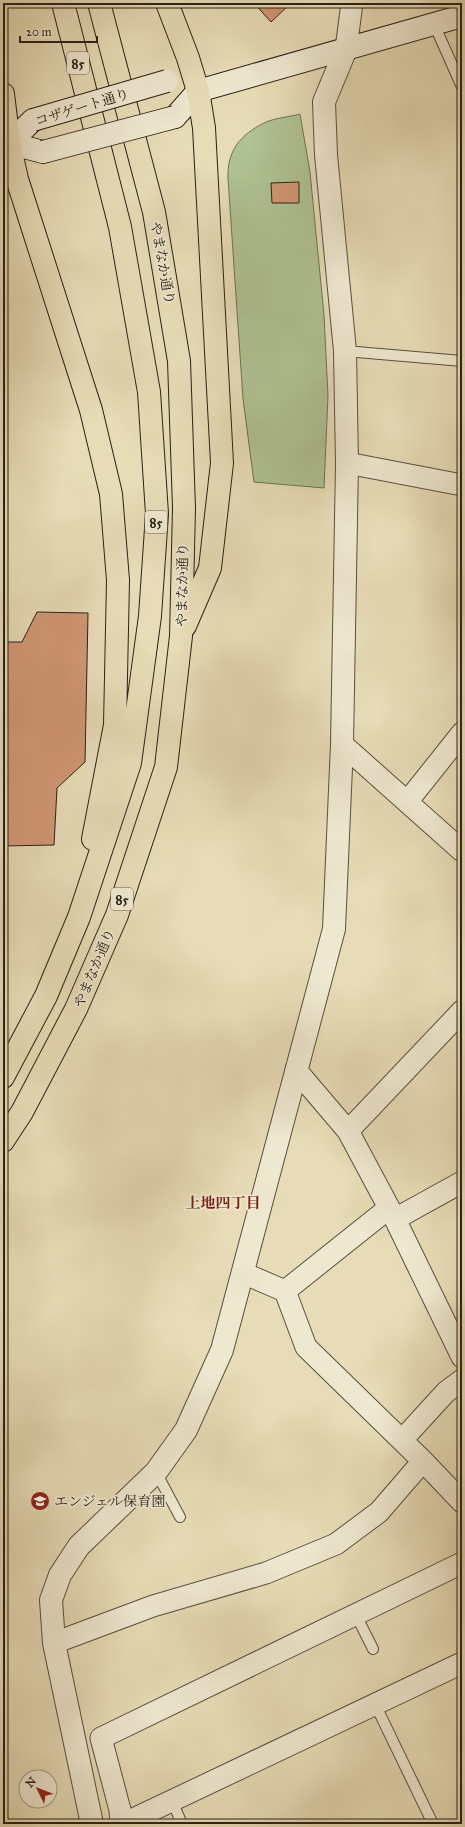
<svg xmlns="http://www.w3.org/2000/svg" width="465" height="1827" font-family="'IM FELL Great Primer','Noto Serif JP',serif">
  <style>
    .green { fill: #afc293; stroke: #6c7155 }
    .building { fill: #d19774; stroke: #292017 }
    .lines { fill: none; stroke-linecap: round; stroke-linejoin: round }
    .service-casing { stroke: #584f3f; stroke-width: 12 }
    .minor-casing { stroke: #584f3f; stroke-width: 23 }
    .tertiary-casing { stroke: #584f3f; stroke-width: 24 }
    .secondary-casing { stroke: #292017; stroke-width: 24 }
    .primary-casing { stroke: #292017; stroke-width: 24 }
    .service { stroke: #efe8d0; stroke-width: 10 }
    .minor { stroke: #efe8d0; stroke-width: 21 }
    .tertiary { stroke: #efe8d0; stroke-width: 22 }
    .secondary { stroke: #efe8d0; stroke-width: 22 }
    .primary { stroke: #e7dcb7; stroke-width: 22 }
    .secondary-bridge-casing { stroke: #292017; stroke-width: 24; stroke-linecap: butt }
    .secondary-bridge { stroke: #efe8d0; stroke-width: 22 }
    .labels { text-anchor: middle; stroke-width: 3.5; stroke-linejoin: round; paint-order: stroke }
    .shield { fill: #efe8d0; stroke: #645c4e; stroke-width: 1 }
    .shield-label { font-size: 13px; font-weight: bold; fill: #292017 }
    .street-label { font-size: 14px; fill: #292017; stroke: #efe8d0 }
    .poi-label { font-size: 14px; fill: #292017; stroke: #efe8d0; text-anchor: start }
    .neighbourhood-label { font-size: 15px; font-weight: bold; fill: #7a1f14; stroke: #efe8d0 }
  </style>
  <rect width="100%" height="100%" fill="#e7dcb7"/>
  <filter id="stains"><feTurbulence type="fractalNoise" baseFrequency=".005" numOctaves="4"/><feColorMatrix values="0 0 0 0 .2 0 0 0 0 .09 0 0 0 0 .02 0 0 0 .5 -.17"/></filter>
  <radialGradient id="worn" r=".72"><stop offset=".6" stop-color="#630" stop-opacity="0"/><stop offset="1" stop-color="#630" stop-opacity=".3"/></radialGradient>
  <path class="green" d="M300,114L310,172L324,315L328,396L324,488L254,482L243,399L228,178C227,151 240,135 264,123C274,118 289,117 300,114Z"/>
  <path class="building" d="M254,3H291L271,22Z
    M299,182V203H272L271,183Z
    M37,612L88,613L85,762L57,788L54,845L3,846V642H22Z"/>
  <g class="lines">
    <g class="service-casing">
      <path id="service" d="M434,24L462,87
        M345,351L462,361
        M156,1472L180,1517
        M356,1615L373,1649
        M375,1704L433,1824
        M172,1801L182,1824"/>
    </g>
    <g class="minor-casing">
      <path id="minor" d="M346,49L352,3
        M347,463L462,485
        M342,744L462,851
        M407,802L462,733
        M296,1070L348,1131L395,1219L462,1357
        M348,1131L462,1011
        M395,1219L462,1182
        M243,1273L285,1291L306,1347L423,1461L462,1502
        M285,1291L389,1208
        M402,1440L446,1392L462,1380
        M54,1643L153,1606L266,1573L336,1544L379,1512L423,1461
        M121,1824L120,1810L101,1738L462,1563
        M123,1824L462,1663"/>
    </g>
    <g class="tertiary-casing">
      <path id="tertiary" d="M92,1824L54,1643L51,1600L60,1575L79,1546L156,1472L186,1430L222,1350L334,929L342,744L347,463L345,351L326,155L324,102L346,49"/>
    </g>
    <g class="secondary-casing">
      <path id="secondary" d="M175,117L198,91L462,16
        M9,143L43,152
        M9,143L33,120"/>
    </g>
    <g class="primary-casing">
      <path id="primary" d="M167,3L188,58L198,91L204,128L222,463L210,568L185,626
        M3,94L9,143L17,179L91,410L111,494L118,580L115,725L93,839
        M3,1077L46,996L79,917L130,763L150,616L157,514L149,392L120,227L63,3
        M3,1141L22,1112L76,1009L117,915L166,767L181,636L184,508L179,361L154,212L99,3"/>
    </g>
    <use href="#service" class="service"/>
    <use href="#minor" class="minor"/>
    <use href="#tertiary" class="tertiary"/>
    <use href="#secondary" class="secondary"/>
    <use href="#primary" class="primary"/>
    <g class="secondary-bridge-casing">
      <path id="secondary-bridge" d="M33,120L167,81
        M43,152L175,117"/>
    </g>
    <use href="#secondary-bridge" class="secondary-bridge"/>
  </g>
  <defs>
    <g id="school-disc" transform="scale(1)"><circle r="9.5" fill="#8f2418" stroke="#efe8d0"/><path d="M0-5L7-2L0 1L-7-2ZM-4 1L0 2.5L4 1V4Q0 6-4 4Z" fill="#fff"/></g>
  </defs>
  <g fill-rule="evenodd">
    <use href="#school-disc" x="40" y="1501"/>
  </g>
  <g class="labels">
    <g class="shield">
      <rect x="67" y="52" width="22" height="22" rx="3"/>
      <rect x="145" y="511" width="22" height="22" rx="3"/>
      <rect x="111" y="888" width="22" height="22" rx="3"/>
    </g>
    <g class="shield-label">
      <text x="78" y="68">85</text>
      <text x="156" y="527">85</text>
      <text x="122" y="904">85</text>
    </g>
    <g class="street-label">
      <text transform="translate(82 107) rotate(-17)" y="5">コザゲート通り</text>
      <text transform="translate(163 263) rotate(80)" y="5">やまなか通り</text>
      <text transform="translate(182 585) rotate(-89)" y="5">やまなか通り</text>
      <text transform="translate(94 968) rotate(-67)" y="5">やまなか通り</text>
    </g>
    <g class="poi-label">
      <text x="54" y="1506">エンジェル保育園</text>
    </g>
    <g class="neighbourhood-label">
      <text x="223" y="1208">上地四丁目</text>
    </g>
  </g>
  <rect width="465" height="1827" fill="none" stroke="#e7dcb7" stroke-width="16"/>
  <rect x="4" y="4" width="457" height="1819" fill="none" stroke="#292017" stroke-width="2"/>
  <rect x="8" y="8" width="449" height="1811" fill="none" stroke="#292017"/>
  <g transform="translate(38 1789) rotate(313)"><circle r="19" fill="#efe8d0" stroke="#a09886"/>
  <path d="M0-3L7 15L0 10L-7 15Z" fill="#8f2418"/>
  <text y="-6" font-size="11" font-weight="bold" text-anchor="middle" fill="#292017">N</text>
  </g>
  <path d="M20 36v6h77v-6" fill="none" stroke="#292017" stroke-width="2"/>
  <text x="26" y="36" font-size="12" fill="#292017" stroke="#efe8d0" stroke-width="3" paint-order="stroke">20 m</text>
  <rect width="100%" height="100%" filter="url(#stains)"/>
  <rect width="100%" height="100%" fill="url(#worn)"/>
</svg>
